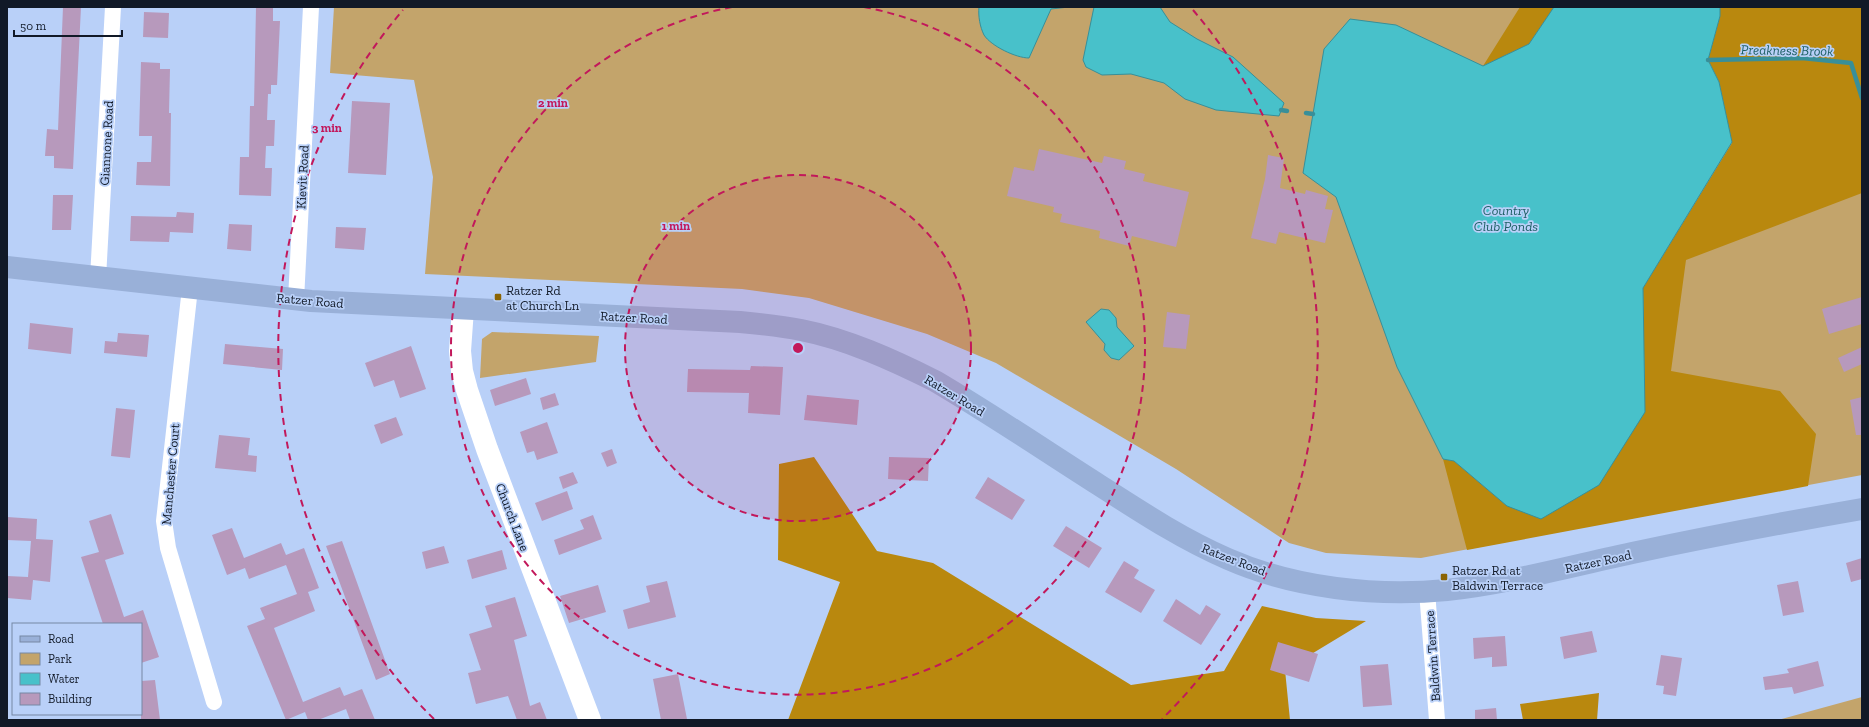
<svg xmlns="http://www.w3.org/2000/svg" width="1869" height="727" font-family="'Zilla Slab',serif">
  <style>
    .green { fill: #c3a46b }
    .forest { fill: #b9880e }
    .water { fill: #48c1ca; stroke: #388f99 }
    .lines { fill: none; stroke-linecap: round; stroke-linejoin: round }
    .stream { stroke: #388f99; stroke-width: 4.5 }
    .building { fill: #b799bc }
    .street { stroke: #fff; stroke-width: 16 }
    .secondary { stroke: #fff; stroke-width: 22 }
    .primary { stroke: #99b0d8; stroke-width: 22 }
    .ring { fill: none; stroke: #c2185b; stroke-width: 2; stroke-dasharray: 7 5 }
    .poi-dot { fill: #8b6404; stroke: #b9d0f8; stroke-width: 1.5 }
    .labels { text-anchor: middle; stroke-width: 3.5; stroke-linejoin: round; paint-order: stroke }
    .street-label { font-size: 13px; fill: #111927; stroke: #b9d0f8 }
    .poi-label { font-size: 13px; fill: #111927; stroke: #b9d0f8; text-anchor: start }
    .water-label { font-size: 14px; font-style: italic; fill: #1d5f64; stroke: #b9d0f8 }
    .centre { fill: #c2185b; stroke: #b9d0f8; stroke-width: 2 }
    .ring-label { font-size: 12px; text-anchor: middle; font-weight: bold; fill: #c2185b; stroke: #b9d0f8; stroke-width: 3.5; stroke-linejoin: round; paint-order: stroke }
  </style>
  <rect width="100%" height="100%" fill="#b9d0f8"/>
  <path class="green" d="M334,7H1862V475L1421,558L1326,553L1289,543L1176,469L996,363L927,334L809,298L742,289L425,274L433,177L414,80L330,73Z
    M492,332L599,336L596,362L480,378L482,339Z
    M1862,697V720H1778Z"/>
  <path class="forest" d="M1520,7H1554L1529,44L1483,66Z
    M1720,7H1862V193L1686,260L1671,371L1780,391L1816,434L1808,486L1467,550L1443,459L1454,461L1507,506L1645,412L1643,288L1732,143L1719,82L1708,60L1720,16Z
    M814,457L877,551L933,563L1131,685L1224,671L1262,606L1316,618L1366,621L1285,670L1290,720H788L840,582L778,560L779,464Z
    M1599,693L1597,720H1523L1520,704Z"/>
  <path class="water" d="M979,7H1069L1051,9L1029,58C1016,58 991,46 984,35C980,27 978,16 979,7Z
    M1094,7H1160L1170,22L1197,39L1233,57L1284,103L1279,116L1216,110L1185,99L1164,83L1131,74L1102,75L1086,67L1083,60Z
    M1554,7H1720V16L1708,60L1719,82L1732,142L1643,288L1645,412L1599,485L1541,519L1507,506L1454,461L1443,459L1397,367L1336,197L1303,173L1324,49L1350,19L1396,25L1483,66L1529,44Z
    M1101,309L1109,310L1116,318L1117,327L1134,346L1119,360L1111,358L1104,350L1105,344L1086,322Z"/>
  <g class="lines">
    <path class="stream" d="M1708,60L1802,58L1851,63L1862,98
      M1281,110L1287,111
      M1306,113L1313,114"/>
  </g>
  <path class="building" d="M63,7H81L73,169L54,168V156H45L47,129L58,130Z
    M256,7H273V21H280L277,85H271V94H268L267,120H275L274,146H266L265,168H272L271,196L239,195L240,157H249L250,106H254Z
    M144,12L169,13L168,38L143,37Z
    M141,62L160,63V69H170L169,113H171L170,186L136,185L137,162H151L152,136H139Z
    M352,101L390,103L386,175L348,173Z
    M1039,149L1102,163L1104,156L1126,161L1124,169L1145,174L1143,181L1189,192L1176,247L1132,236L1129,246L1099,238L1100,231L1060,222L1062,214L1053,212L1054,207L1007,196L1014,167L1034,171Z
    M1268,155L1284,158L1280,188L1305,194L1306,190L1328,196L1325,209L1333,210L1325,243L1279,232L1276,244L1251,238L1265,179Z
    M53,195H73L71,230H52Z
    M177,212L194,213L193,233L170,232L169,242L130,241L131,216L176,217Z
    M229,224L252,225L251,251L227,249Z
    M336,227L366,228L364,250L335,248Z
    M1862,297V324L1829,334L1822,309Z
    M1167,312L1190,315L1186,349L1163,347Z
    M30,323L73,328L71,354L28,349Z
    M118,333L149,335L147,357L104,353L105,341L117,342Z
    M225,344L283,349L282,370L223,364Z
    M411,346L426,389L400,398L394,380L374,387L365,363Z
    M1862,347V364L1844,372L1838,358Z
    M751,366L783,367L780,415L748,413L749,393L687,392L688,369L750,370Z
    M526,378L531,394L495,406L490,390Z
    M555,393L559,405L543,410L540,398Z
    M807,395L859,400L857,425L804,420Z
    M1862,397V435H1856L1850,400Z
    M116,408L135,410L130,458L111,456Z
    M396,417L403,435L381,444L374,425Z
    M547,422L558,453L537,460L534,451L527,453L520,432Z
    M219,435L250,438L248,455L257,456L256,472L215,468Z
    M612,449L617,463L607,467L601,453Z
    M889,457L929,458L928,481L888,479Z
    M573,472L578,483L563,489L559,477Z
    M988,477L1025,500L1012,520L975,498Z
    M567,491L573,509L542,521L535,503Z
    M111,514L124,554L105,560L124,617L143,610L159,657L141,663V624H103L81,557L99,552L89,521Z
    M593,515L602,539L559,555L554,540L584,529L580,520Z
    M7,517L37,519L36,539L53,540L50,582L33,580L31,600L7,598V576L28,577L31,541L7,540Z
    M1066,526L1102,548L1089,568L1053,546Z
    M232,528L244,558L281,543L286,555L304,548L319,588L308,592L315,611L274,628L303,702L340,687L344,696L362,689L375,720H350L346,709L318,720H308L305,712L286,720L247,626L265,619L260,608L297,594L286,565L249,579L245,568L227,575L212,535Z
    M342,541L390,674L376,680L326,546Z
    M444,546L449,563L426,569L422,552Z
    M502,550L507,569L472,579L467,560Z
    M1862,558V579L1851,582L1846,563Z
    M1124,561L1139,570L1134,578L1155,590L1141,613L1105,592Z
    M667,581L676,617L628,629L623,610L650,602L646,586Z
    M1798,581L1804,612L1783,616L1777,585Z
    M598,585L606,612L569,623L560,596Z
    M515,597L527,636L514,640L530,706L540,702L547,720H517L508,696L476,704L468,673L481,670L469,634L492,627L485,606Z
    M1176,599L1200,615L1206,605L1221,614L1201,645L1163,621Z
    M1592,631L1597,652L1564,659L1560,637Z
    M1505,636L1507,666L1492,667V657L1474,659L1473,638Z
    M1278,642L1318,654L1309,682L1270,670Z
    M1661,655L1682,658L1676,696L1663,694L1664,686L1656,685Z
    M1818,661L1824,686L1794,694L1792,687L1765,690L1763,677L1789,673L1787,669Z
    M1388,664L1392,705L1363,707L1360,666Z
    M678,674L687,719L661,720L653,679Z
    M155,680L160,720H141V681Z
    M1496,708L1497,720H1475V710Z"/>
  <g class="lines">
    <path class="street" d="M98,278L113,7
      M190,288L164,521L168,548L214,702
      M296,300L311,7
      M1427,591L1437,720"/>
    <path class="secondary" d="M463,309L460,351L462,371L467,390L487,449L590,720"/>
    <path class="primary" d="M7,267L311,301L740,322C761,324 781,326 801,330C847,339 893,360 935,381C991,414 1044,450 1099,485C1141,512 1182,539 1228,559C1294,588 1376,597 1447,590C1511,583 1575,565 1637,552C1712,536 1787,522 1862,509"/>
  </g>
  <circle cx="798" cy="348" r="173" fill="#c2185b" fill-opacity=".12"/>
  <g class="ring">
    <circle cx="798" cy="348" r="173"/>
    <path d="M864 7A347 347 0 1 1 732 7"/>
    <path d="M434 719A520 520 0 0 1 403 10M1193 10A520 520 0 0 1 1162 719"/>
  </g>
  <g class="poi-dot">
    <rect x="494" y="293" width="8" height="8" rx="2"/>
    <rect x="1440" y="573" width="8" height="8" rx="2"/>
  </g>
  <g class="labels">
    <g class="street-label">
      <text transform="translate(106 143) rotate(-87)" y="5">Giannone Road</text>
      <text transform="translate(302 177) rotate(-87)" y="5">Kievit Road</text>
      <text transform="translate(310 300) rotate(5)" y="5">Ratzer Road</text>
      <text transform="translate(634 317) rotate(3)" y="5">Ratzer Road</text>
      <text transform="translate(955 395) rotate(31)" y="5">Ratzer Road</text>
      <text transform="translate(170 474) rotate(-85)" y="5">Manchester Court</text>
      <text transform="translate(513 517) rotate(69)" y="5">Church Lane</text>
      <text transform="translate(1234 559) rotate(21)" y="5">Ratzer Road</text>
      <text transform="translate(1598 561) rotate(-12)" y="5">Ratzer Road</text>
      <text transform="translate(1432 656) rotate(-94)" y="5">Baldwin Terrace</text>
    </g>
    <g class="poi-label">
      <text x="506" y="295">Ratzer Rd<tspan x="506" dy="15">at Church Ln</tspan></text>
      <text x="1452" y="575">Ratzer Rd at<tspan x="1452" dy="15">Baldwin Terrace</tspan></text>
    </g>
    <g class="water-label">
      <text transform="translate(1787 50) rotate(1)" y="5">Preakness Brook</text>
      <text x="1506" y="215">Country<tspan x="1506" dy="16">Club Ponds</tspan></text>
    </g>
  </g>
  <circle cx="798" cy="348" r="6" class="centre"/>
  <g class="ring-label">
    <text x="553" y="107">2 min</text>
    <text x="327" y="132">3 min</text>
    <text x="676" y="230">1 min</text>
  </g>
  <rect width="1869" height="727" fill="none" stroke="#111927" stroke-width="16"/>
  <rect x="12" y="623" width="130" height="92" fill="#b9d0f8" stroke="#7687a4"/>
  <rect x="20" y="636" width="20" height="6" fill="#99b0d8" stroke="#7687a4"/>
  <text x="48" y="643" font-size="12" fill="#111927">Road</text>
  <rect x="20" y="653" width="20" height="12" fill="#c3a46b" stroke="#7687a4"/>
  <text x="48" y="663" font-size="12" fill="#111927">Park</text>
  <rect x="20" y="673" width="20" height="12" fill="#48c1ca" stroke="#7687a4"/>
  <text x="48" y="683" font-size="12" fill="#111927">Water</text>
  <rect x="20" y="693" width="20" height="12" fill="#b799bc" stroke="#7687a4"/>
  <text x="48" y="703" font-size="12" fill="#111927">Building</text>
  <path d="M14 30v6h108v-6" fill="none" stroke="#111927" stroke-width="2"/>
  <text x="20" y="30" font-size="12" fill="#111927" stroke="#b9d0f8" stroke-width="3" paint-order="stroke">50 m</text>
</svg>
